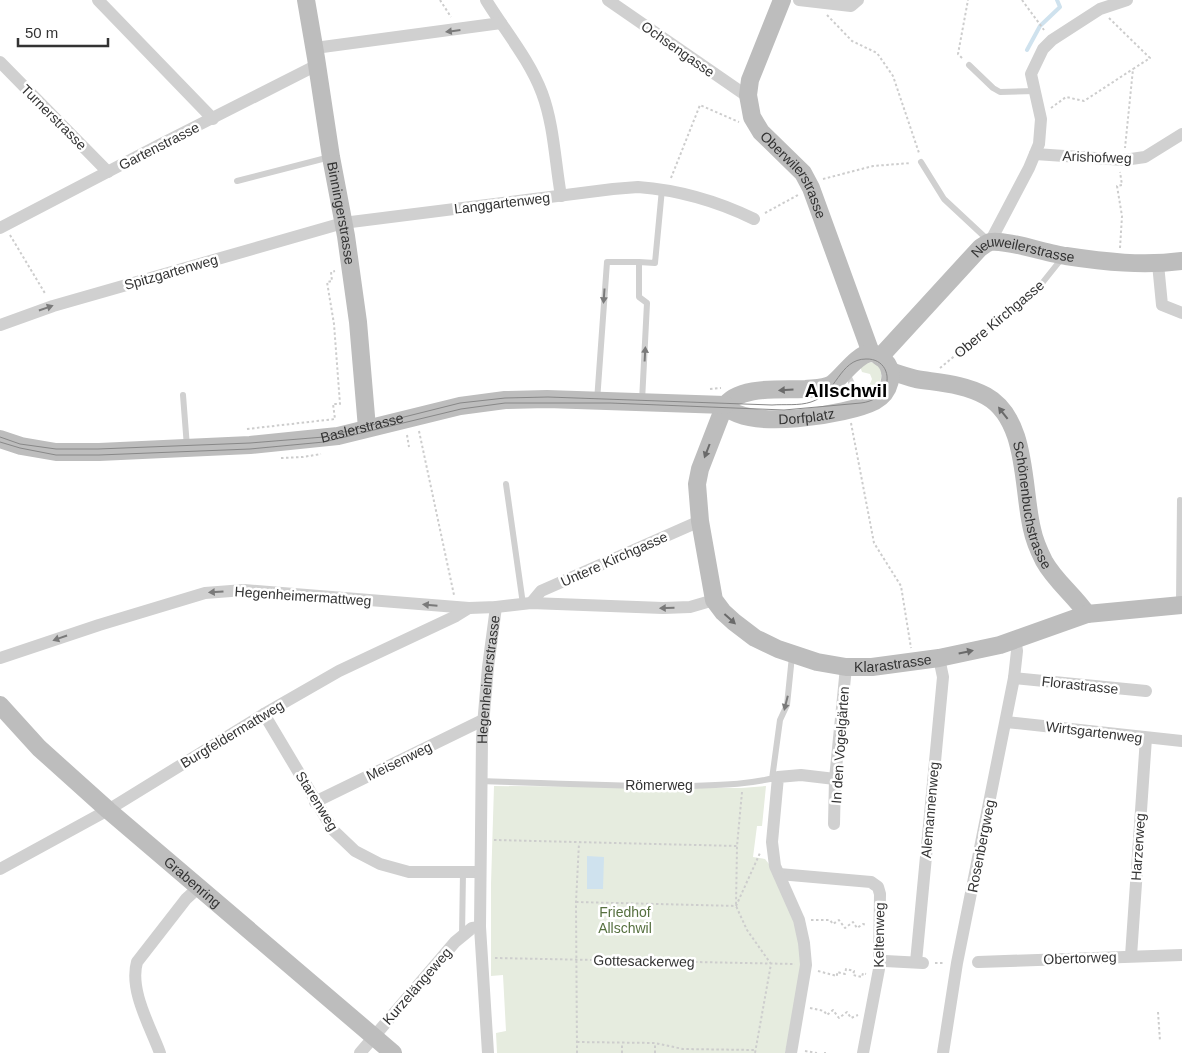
<svg xmlns="http://www.w3.org/2000/svg" width="1182" height="1053" font-family="Arial,sans-serif">
  <style>
    .green { fill: #e6ecdf }
    .water { fill: #cfe2ee }
    .lines { fill: none; stroke-linecap: round; stroke-linejoin: round }
    .stream { stroke: #cfe2ee; stroke-width: 4 }
    .path { stroke: #cdcdcd; stroke-width: 2; stroke-dasharray: 2.5 2.5; stroke-linecap: butt }
    .lane { stroke: #d0d0d0; stroke-width: 6 }
    .street { stroke: #d0d0d0; stroke-width: 12 }
    .secondary { stroke: #bdbdbd; stroke-width: 18 }
    .tram { stroke: #888; stroke-width: 1 }
    .oneway { fill: #7a7a7a }
    .oneway2 { fill: #6a6a6a }
    .labels { text-anchor: middle; stroke-width: 5; stroke-linejoin: round; paint-order: stroke }
    .street-label { font-size: 14px; fill: #333; stroke: #fff }
    .park-label { font-size: 14px; fill: #56703f; stroke: #fff }
    .district-label { font-size: 19px; font-weight: bold; fill: #000; stroke: #fff }
  </style>
  <rect width="100%" height="100%" fill="#fff"/>
  <path class="green" d="M868,362L874,363L881,368C882,381 880,389 867,392L865,387L869,386L872,379L870,374L862,372L860,366Z
    M494,786L741,788L766,786L762,826H757L753,857L765,859L769,864C780,888 794,913 799,939C805,977 793,1016 785,1053H497L496,1033L506,1031L503,975L491,976V884Z"/>
  <path class="water" d="M587,856L604,857L603,889H587Z"/>
  <g class="lines">
    <path class="stream" d="M1027,50L1040,26L1060,7L1057,0"/>
    <path class="path" d="M440,0L451,17
      M1022,0L1044,30
      M827,15L852,41L877,53L893,76L919,153
      M1109,18L1150,58L1133,69L1125,148
      M962,58L958,54L968,0
      M1051,108L1066,97L1084,101L1133,69
      M671,178L700,105L739,122
      M823,179L873,166L911,163
      M765,213L798,195
      M10,235L46,295
      M1120,248L1122,216L1117,186L1122,185L1120,172
      M940,368L1031,293
      M710,389L721,388
      M851,423L874,543L901,586L911,648
      M247,429L335,419L333,404H340L334,324L327,282L332,281L331,272L335,271
      M419,431L454,595
      M407,435L409,447
      M281,458L303,457L321,454
      M742,792L737,846L736,906L747,930L771,964L755,1053
      M494,840L737,846
      M576,902L736,906L760,853
      M811,920H830L833,924L839,920L845,928L853,922L857,928L863,924L867,925
      M495,958L795,964
      M935,963H945
      M818,971L837,976V972L845,974L846,969L854,971L853,975L862,977L863,973L866,974
      M810,1008L824,1011L827,1015L833,1010L839,1018L847,1012L851,1018L858,1015
      M1158,1012L1160,1041
      M577,1042L655,1043L683,1049L755,1050
      M805,1051L817,1053
      M577,1053L576,902L579,843
      M622,1053V1043
      M655,1053V1043
      M824,1053H826"/>
    <path class="lane" d="M969,65L993,88L1000,92L1035,91
      M921,162L944,199L988,240
      M237,181L330,157
      M639,262L655,263L662,189
      M1039,287L1063,257
      M847,373L861,404
      M183,395L187,447
      M597,401L607,262H639V297L647,303L642,401
      M506,484L523,604
      M1179,603L1180,500
      M772,779L780,720L787,705L792,656
      M481,781C550,783 619,787 687,786C718,785 748,785 778,777
      M462,936L463,872"/>
    <g class="street">
      <path d="M98,0L213,119"/>
      <path d="M486,0C505,31 529,59 542,93C554,125 555,162 561,196"/>
      <path d="M608,0L744,94L748,95"/>
      <path d="M799,0L851,6L858,0"/>
      <path d="M315,48L501,23"/>
      <path d="M0,62L108,172"/>
      <path d="M1035,154L1124,160L1145,157L1182,134"/>
      <path d="M0,228L161,144L317,65"/>
      <path d="M990,242L1029,168L1039,144L1041,119L1031,74L1043,49L1052,40L1100,9L1127,0"/>
      <path d="M1158,264L1162,305L1182,313"/>
      <path d="M0,325L53,306L343,223L613,189L638,187C679,190 717,201 754,219"/>
      <path d="M531,603L541,591L700,521"/>
      <path d="M0,658L99,625L205,593L244,590L469,608L496,607L531,603L663,608L690,607L714,600"/>
      <path d="M1014,678L1146,691"/>
      <path d="M264,714L333,830L355,851L380,864L409,872H480"/>
      <path d="M1006,722L1182,741"/>
      <path d="M315,802L483,720"/>
      <path d="M834,824L835,779L846,667"/>
      <path d="M0,869L108,810L264,714L339,671L456,616L469,608"/>
      <path d="M779,874L871,882L878,887L880,894L879,969L863,1053"/>
      <path d="M1131,956L1146,738"/>
      <path d="M885,961L923,963"/>
      <path d="M916,962L943,677L939,658"/>
      <path d="M978,962L1182,955"/>
      <path d="M160,1053C150,1026 129,990 137,962L186,899L199,887"/>
      <path d="M360,1053L455,942L472,928L480,927"/>
      <path id="s1" d="M488,1053L480,927L482,737L488,667L496,607"/>
      <path d="M791,1053L806,965L804,943L799,920L775,866L772,842L778,777L801,775L835,779"/>
      <path d="M943,1053L957,963L1014,678L1017,651L1015,638"/>
    </g>
    <g class="secondary">
      <path id="s2" d="M306,0L316,58L331,157L346,236L358,322L367,428"/>
      <path id="s3" d="M782,0L750,80L748,95L752,117L761,132L803,173L811,188L871,353"/>
      <path id="s4" d="M880,357L980,248C983,246 987,243 990,242C1006,239 1048,254 1066,256C1105,262 1143,266 1182,261"/>
      <path id="s5" d="M890,371C899,374 908,377 916,379C941,383 964,384 986,396C1028,419 1022,488 1032,529C1034,539 1039,551 1044,561C1055,581 1074,595 1087,614"/>
      <path id="s6" d="M725,405C745,432 848,415 875,401C890,393 896,372 884,360C880,356 876,353 870,353C856,355 843,376 832,384C825,388 814,388 806,389C783,390 737,385 724,407L700,469L697,484L700,521L714,600L723,612L734,622L755,638L778,649L817,662L846,667H872L939,658L1000,645L1087,614L1182,605"/>
      <path d="M0,439L21,446L56,452H99L250,445L338,436L460,406L505,400L547,399L725,405"/>
      <path id="s7" d="M0,705L39,748L108,810L393,1053"/>
    </g>
    <path class="tram" id="s8" d="M0,437L20,444L56,449H98L250,443L324,437L460,403L505,398L548,397L772,405C785,404 799,406 811,402C837,394 839,359 866,359C894,358 896,399 861,403L784,410L610,403H505L461,409L324,442L250,449L99,455H56L20,448L0,442"/>
  </g>
  <defs><path id="oneway-solid" d="M-6-.8H1V-3.2L6.5 0L1 3.2V.8H-6Z" transform="scale(1.25)"/></defs>
  <g class="oneway">
    <use href="#oneway-solid" transform="translate(453 31) rotate(173)"/>
    <use href="#oneway-solid" transform="translate(604 296) rotate(94)"/>
    <use href="#oneway-solid" transform="translate(46 308) rotate(-19)"/>
    <use href="#oneway-solid" transform="translate(645 354) rotate(-87)"/>
    <use href="#oneway-solid" transform="translate(216 592) rotate(176)"/>
    <use href="#oneway-solid" transform="translate(430 605) rotate(-175)"/>
    <use href="#oneway-solid" transform="translate(667 608) rotate(179)"/>
    <use href="#oneway-solid" transform="translate(60 638) rotate(161)"/>
    <use href="#oneway-solid" transform="translate(786 703) rotate(104)"/>
  </g>
  <g class="oneway2">
    <use href="#oneway-solid" transform="translate(786 390) rotate(177)"/>
    <use href="#oneway-solid" transform="translate(1003 413) rotate(-128)"/>
    <use href="#oneway-solid" transform="translate(707 451) rotate(111)"/>
    <use href="#oneway-solid" transform="translate(730 619) rotate(42)"/>
    <use href="#oneway-solid" transform="translate(966 652) rotate(-12)"/>
  </g>
  <g class="labels">
    <g class="street-label">
      <text transform="translate(678 49) rotate(35)" y="5">Ochsengasse</text>
      <text transform="translate(54 117) rotate(45)" y="5">Turnerstrasse</text>
      <text transform="translate(159 146) rotate(-27)" y="5">Gartenstrasse</text>
      <text transform="translate(1097 157) rotate(2)" y="5">Arishofweg</text>
      <text dy="5" stroke="none"><textPath href="#s3" startOffset="196">Oberwilerstrasse</textPath></text>
      <text transform="translate(502 203) rotate(-7)" y="5">Langgartenweg</text>
      <text dy="5" stroke="none"><textPath href="#s2" startOffset="216">Binningerstrasse</textPath></text>
      <text dy="5" stroke="none"><textPath href="#s4" startOffset="192">Neuweilerstrasse</textPath></text>
      <text transform="translate(171 272) rotate(-16)" y="5">Spitzgartenweg</text>
      <text transform="translate(999 319) rotate(-40)" y="5">Obere Kirchgasse</text>
      <text dy="5" stroke="none"><textPath href="#s6" startOffset="85">Dorfplatz</textPath></text>
      <text dy="5" stroke="none"><textPath href="#s8" startOffset="365">Baslerstrasse</textPath></text>
      <text dy="5" stroke="none"><textPath href="#s5" startOffset="222">Schönenbuchstrasse</textPath></text>
      <text transform="translate(614 559) rotate(-24)" y="5">Untere Kirchgasse</text>
      <text transform="translate(303 596) rotate(4)" y="5">Hegenheimermattweg</text>
      <text dy="5" stroke="none"><textPath href="#s6" startOffset="782">Klarastrasse</textPath></text>
      <text dy="5" stroke="none"><textPath href="#s1" startOffset="374">Hegenheimerstrasse</textPath></text>
      <text transform="translate(1080 685) rotate(6)" y="5">Florastrasse</text>
      <text transform="translate(1094 732) rotate(7)" y="5">Wirtsgartenweg</text>
      <text transform="translate(232 734) rotate(-31)" y="5">Burgfeldermattweg</text>
      <text transform="translate(840 745) rotate(-86)" y="5">In den Vogelgärten</text>
      <text transform="translate(399 761) rotate(-26)" y="5">Meisenweg</text>
      <text x="659" y="790">Römerweg</text>
      <text transform="translate(317 801) rotate(58)" y="5">Starenweg</text>
      <text transform="translate(930 810) rotate(-85)" y="5">Alemannenweg</text>
      <text transform="translate(981 846) rotate(-79)" y="5">Rosenbergweg</text>
      <text transform="translate(1138 847) rotate(-86)" y="5">Harzerweg</text>
      <text dy="5" stroke="none"><textPath href="#s7" startOffset="262">Grabenring</textPath></text>
      <text transform="translate(879 935) rotate(-89)" y="5">Keltenweg</text>
      <text transform="translate(1080 958) rotate(-2)" y="5">Obertorweg</text>
      <text transform="translate(644 961) rotate(1)" y="5">Gottesackerweg</text>
      <text transform="translate(417 986) rotate(-49)" y="5">Kurzelängeweg</text>
    </g>
    <g class="park-label">
      <text x="625" y="917">Friedhof<tspan x="625" dy="16">Allschwil</tspan></text>
    </g>
    <g class="district-label">
      <text x="846" y="397">Allschwil</text>
    </g>
  </g>
  <path d="M18 38v8h90v-8" fill="none" stroke="#333333" stroke-width="2.5"/>
  <text x="25" y="38" font-size="15" fill="#333333" stroke="#ffffff" stroke-width="4" paint-order="stroke">50 m</text>
</svg>
